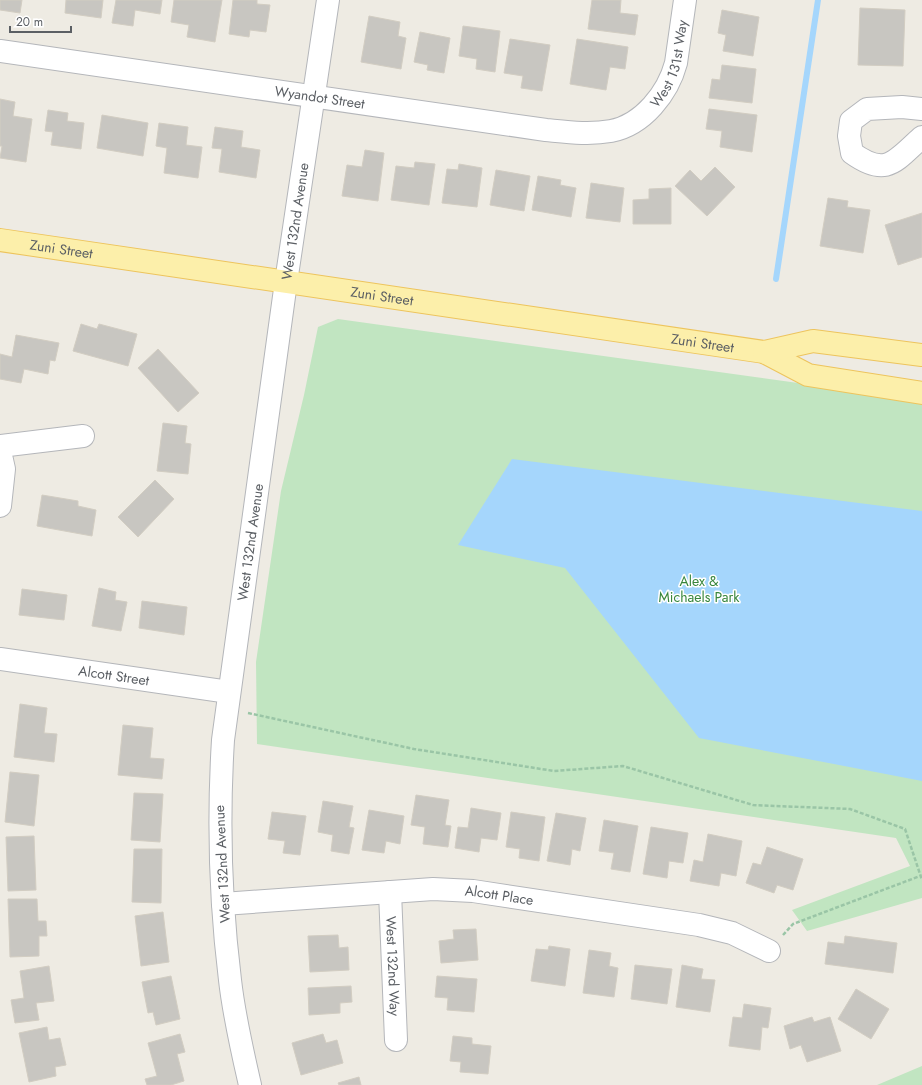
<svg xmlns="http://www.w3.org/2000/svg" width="922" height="1085" font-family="Jost,sans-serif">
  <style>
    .green { fill: #c1e5c1 }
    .water { fill: #a5d6fc }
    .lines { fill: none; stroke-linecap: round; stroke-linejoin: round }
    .stream { stroke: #a5d6fc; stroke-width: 6 }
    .building { fill: #c8c6c1; stroke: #d2cdc2 }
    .minor-casing { stroke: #b4b6ba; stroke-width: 24 }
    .major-casing { stroke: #edc45d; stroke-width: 24 }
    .path { stroke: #9ac5a6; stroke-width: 2.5; stroke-dasharray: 4 2; stroke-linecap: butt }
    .minor { stroke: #fff; stroke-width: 22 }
    .major { stroke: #fcefaa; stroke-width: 22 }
    .labels { text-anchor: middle; stroke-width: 3; stroke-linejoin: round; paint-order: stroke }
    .street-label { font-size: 14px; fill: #5b5f64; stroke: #fff }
    .park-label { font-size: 14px; fill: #38863c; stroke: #fff }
  </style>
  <rect width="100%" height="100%" fill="#eeebe3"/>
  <path class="green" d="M338,319L827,387L922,403V898L807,931L792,910L910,866L896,838L257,744L256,662L281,491L304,395L318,327Z
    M922,1066V1085H877Z"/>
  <path class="water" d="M512,459L922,511V781L699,738L565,568L458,545Z"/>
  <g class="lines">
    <path class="stream" d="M776,279L818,0"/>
  </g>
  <path class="building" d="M0,0H22L20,13L0,10Z
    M66,0H103L101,18L65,13Z
    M116,0H162L160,14L135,10L133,26L112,23Z
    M174,0H222L215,42L187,37L189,25L171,22Z
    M233,0H257V4L270,5L266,32L250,30L249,37L229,34Z
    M592,0H621L620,13L638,15L635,35L588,29Z
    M860,8L905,10L903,66L858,65Z
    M722,10L759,17L753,56L723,51L726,35L718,33Z
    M369,16L400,22L398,36L406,38L401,69L361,62Z
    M463,26L500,31L495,72L476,69L477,59L459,56Z
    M420,32L450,38L444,73L427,70L428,65L414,62Z
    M510,39L550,45L542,91L521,88L523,76L504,73Z
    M577,39L628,47L625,69L610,67L606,90L570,84Z
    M722,65L756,69L752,103L709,98L712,79L720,80Z
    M0,99L15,102L13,116L32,119L26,162L0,158L2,146H0Z
    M709,109L757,115L752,152L720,147L722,131L706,129Z
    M48,110L68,113L67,121L84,123L81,149L51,145L53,132L45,131Z
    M102,115L148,123L143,156L97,148Z
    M159,123L188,127L186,145L202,147L198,178L164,173L167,148L156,146Z
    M215,127L243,131L241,147L260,150L256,178L219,172L222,149L212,148Z
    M365,150L384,153L378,201L342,196L347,165L362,167Z
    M415,162L435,164L429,205L391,200L396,166L414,168Z
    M459,164L482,168L477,207L442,203L447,169L458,170Z
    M715,167L735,187L707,216L675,186L690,170L701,181Z
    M496,170L530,176L524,211L490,205Z
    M538,176L561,180L560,185L576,188L571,217L532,210Z
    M591,183L624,188L620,222L586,218Z
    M671,188V224H633V200L649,199V189Z
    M828,198L848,201L847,207L870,210L863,253L820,246Z
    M922,213V257L898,265L885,225Z
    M81,324L97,329L99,324L137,334L128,366L73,351Z
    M16,335L59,343L55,361L50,360L48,374L24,369L21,383L0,379V354L12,357Z
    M158,349L199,393L178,412L138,368Z
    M163,423L187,426L185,443L191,444L188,474L157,471Z
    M155,480L174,499L138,537L118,517Z
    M42,495L78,501V506L96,510L92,536L37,526Z
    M99,588L116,592L115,600L127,602L121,631L92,626Z
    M22,589L67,595L64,620L19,615Z
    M142,601L187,607L184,635L139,628Z
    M20,704L47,708L44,733L57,734L54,762L14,757Z
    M123,725L153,728L150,758L164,759L162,779L118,775Z
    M10,772L39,775L34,826L5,822Z
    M134,793L163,794L160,842L131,840Z
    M416,795L449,800L445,825L451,826L448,847L423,844L425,827L411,825Z
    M323,801L353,806L349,827L354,828L349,854L331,851L333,835L318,832Z
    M471,808L501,813L497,840L481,838L479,852L455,848L458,827L468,828Z
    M369,810L404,816L400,844L386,841L384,853L362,850Z
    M272,812L306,816L300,855L283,853L285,841L268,839Z
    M511,812L545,817L539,861L519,858L520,849L506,847Z
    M556,813L586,818L580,851L572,849L570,865L547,861Z
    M604,820L638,826L630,872L611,869L614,853L599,851Z
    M651,827L688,833L683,863L669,861L667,878L643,874Z
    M708,834L742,841L736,876L721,873L719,886L690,881L694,860L703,862Z
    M34,836L36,890L8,891L6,837Z
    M767,847L803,859L793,890L777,885L774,893L746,883L753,863L761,865Z
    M134,849H162L161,903L132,902Z
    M8,899H37L38,921H46L47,936H39V956L10,957Z
    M163,912L169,962L141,966L135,916Z
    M476,929L478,960L441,963L439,941L454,939L453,930Z
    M338,935L339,948L348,947L349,970L310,972L308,936Z
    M845,936L897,943L893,973L825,964L828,942L844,944Z
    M549,946L570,949L565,986L531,981L536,949L548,950Z
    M589,950L611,953L609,966L618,968L614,997L583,993Z
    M635,965L672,969L667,1004L631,999Z
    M682,965L703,969L701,979L715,980L710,1012L676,1007Z
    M49,966L54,1001L36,1003L39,1020L15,1023L11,1000L24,998L20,971Z
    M171,976L180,1019L156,1025L153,1012L148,1013L142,982Z
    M437,976L477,979L474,1012L447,1010L448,998L435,997Z
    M351,986L352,1002L340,1003V1013L309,1015L308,988Z
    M856,989L889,1009L871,1039L838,1019Z
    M744,1004L771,1008L768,1028L762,1027L760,1050L729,1046L733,1017L742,1018Z
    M812,1017L814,1022L830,1017L841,1051L807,1062L801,1045L790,1049L784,1026Z
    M47,1027L49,1040L60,1038L66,1065L55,1067L56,1076L29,1082L19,1033Z
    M180,1034L185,1052L177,1054L184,1081L171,1085H147L145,1079L157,1076L148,1043Z
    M323,1034L326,1043L337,1040L343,1063L301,1075L292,1043Z
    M453,1036L472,1038V1044L491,1046L488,1074L460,1072L461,1062L450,1061Z
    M359,1077L361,1085H339L338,1083Z"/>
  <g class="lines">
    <g class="minor-casing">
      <g id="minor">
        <path id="s1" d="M0,51L546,130C567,132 589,135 611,131C643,125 668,93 676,63L685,0"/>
        <path d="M922,109L902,107L867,109L851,121L849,136L852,153C887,178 895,161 922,137"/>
        <path d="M0,446L83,436"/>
        <path d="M0,451L4,469L0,506"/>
        <path id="s2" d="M0,659L229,692"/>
        <path id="s3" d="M390,892L396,1040"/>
        <path id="s4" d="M223,904L433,889L473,891L699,925L732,933L769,951"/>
        <path id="s5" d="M250,1085C242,1050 234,1016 230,980C220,899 218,821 223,740L286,282L328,0"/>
      </g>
    </g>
    <g class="major-casing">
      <g id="major">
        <path id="s6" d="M0,240L764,352L808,375L922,393"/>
        <path d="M764,352L813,341L922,355"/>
      </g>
    </g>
    <path class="path" d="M248,713L414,749L554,771L623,766L753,805L850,809L905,829L922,880
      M783,935L793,924L920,876"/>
    <use href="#minor" class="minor"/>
    <use href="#major" class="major"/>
  </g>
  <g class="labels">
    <g class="street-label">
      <text dy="5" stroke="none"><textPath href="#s1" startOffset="713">West 131st Way</textPath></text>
      <text dy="5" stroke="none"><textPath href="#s1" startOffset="323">Wyandot Street</textPath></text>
      <text dy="5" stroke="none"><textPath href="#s5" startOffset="871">West 132nd Avenue</textPath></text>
      <text dy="5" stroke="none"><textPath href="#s6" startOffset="62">Zuni Street</textPath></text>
      <text dy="5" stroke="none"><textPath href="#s6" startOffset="386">Zuni Street</textPath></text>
      <text dy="5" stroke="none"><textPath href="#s6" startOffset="710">Zuni Street</textPath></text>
      <text dy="5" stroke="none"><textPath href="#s5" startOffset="547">West 132nd Avenue</textPath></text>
      <text dy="5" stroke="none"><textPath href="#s2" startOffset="115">Alcott Street</textPath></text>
      <text transform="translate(222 864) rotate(-93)" y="5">West 132nd Avenue</text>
      <text dy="5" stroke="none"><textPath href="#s4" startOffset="277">Alcott Place</textPath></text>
      <text dy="5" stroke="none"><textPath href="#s3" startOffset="74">West 132nd Way</textPath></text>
    </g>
    <g class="park-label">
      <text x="699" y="586">Alex &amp;<tspan x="699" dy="16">Michaels Park</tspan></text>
    </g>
  </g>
  <path d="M10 26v6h61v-6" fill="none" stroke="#5b5f64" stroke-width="2"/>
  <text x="16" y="26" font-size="12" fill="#5b5f64" stroke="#ffffff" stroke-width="3" paint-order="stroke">20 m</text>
</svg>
